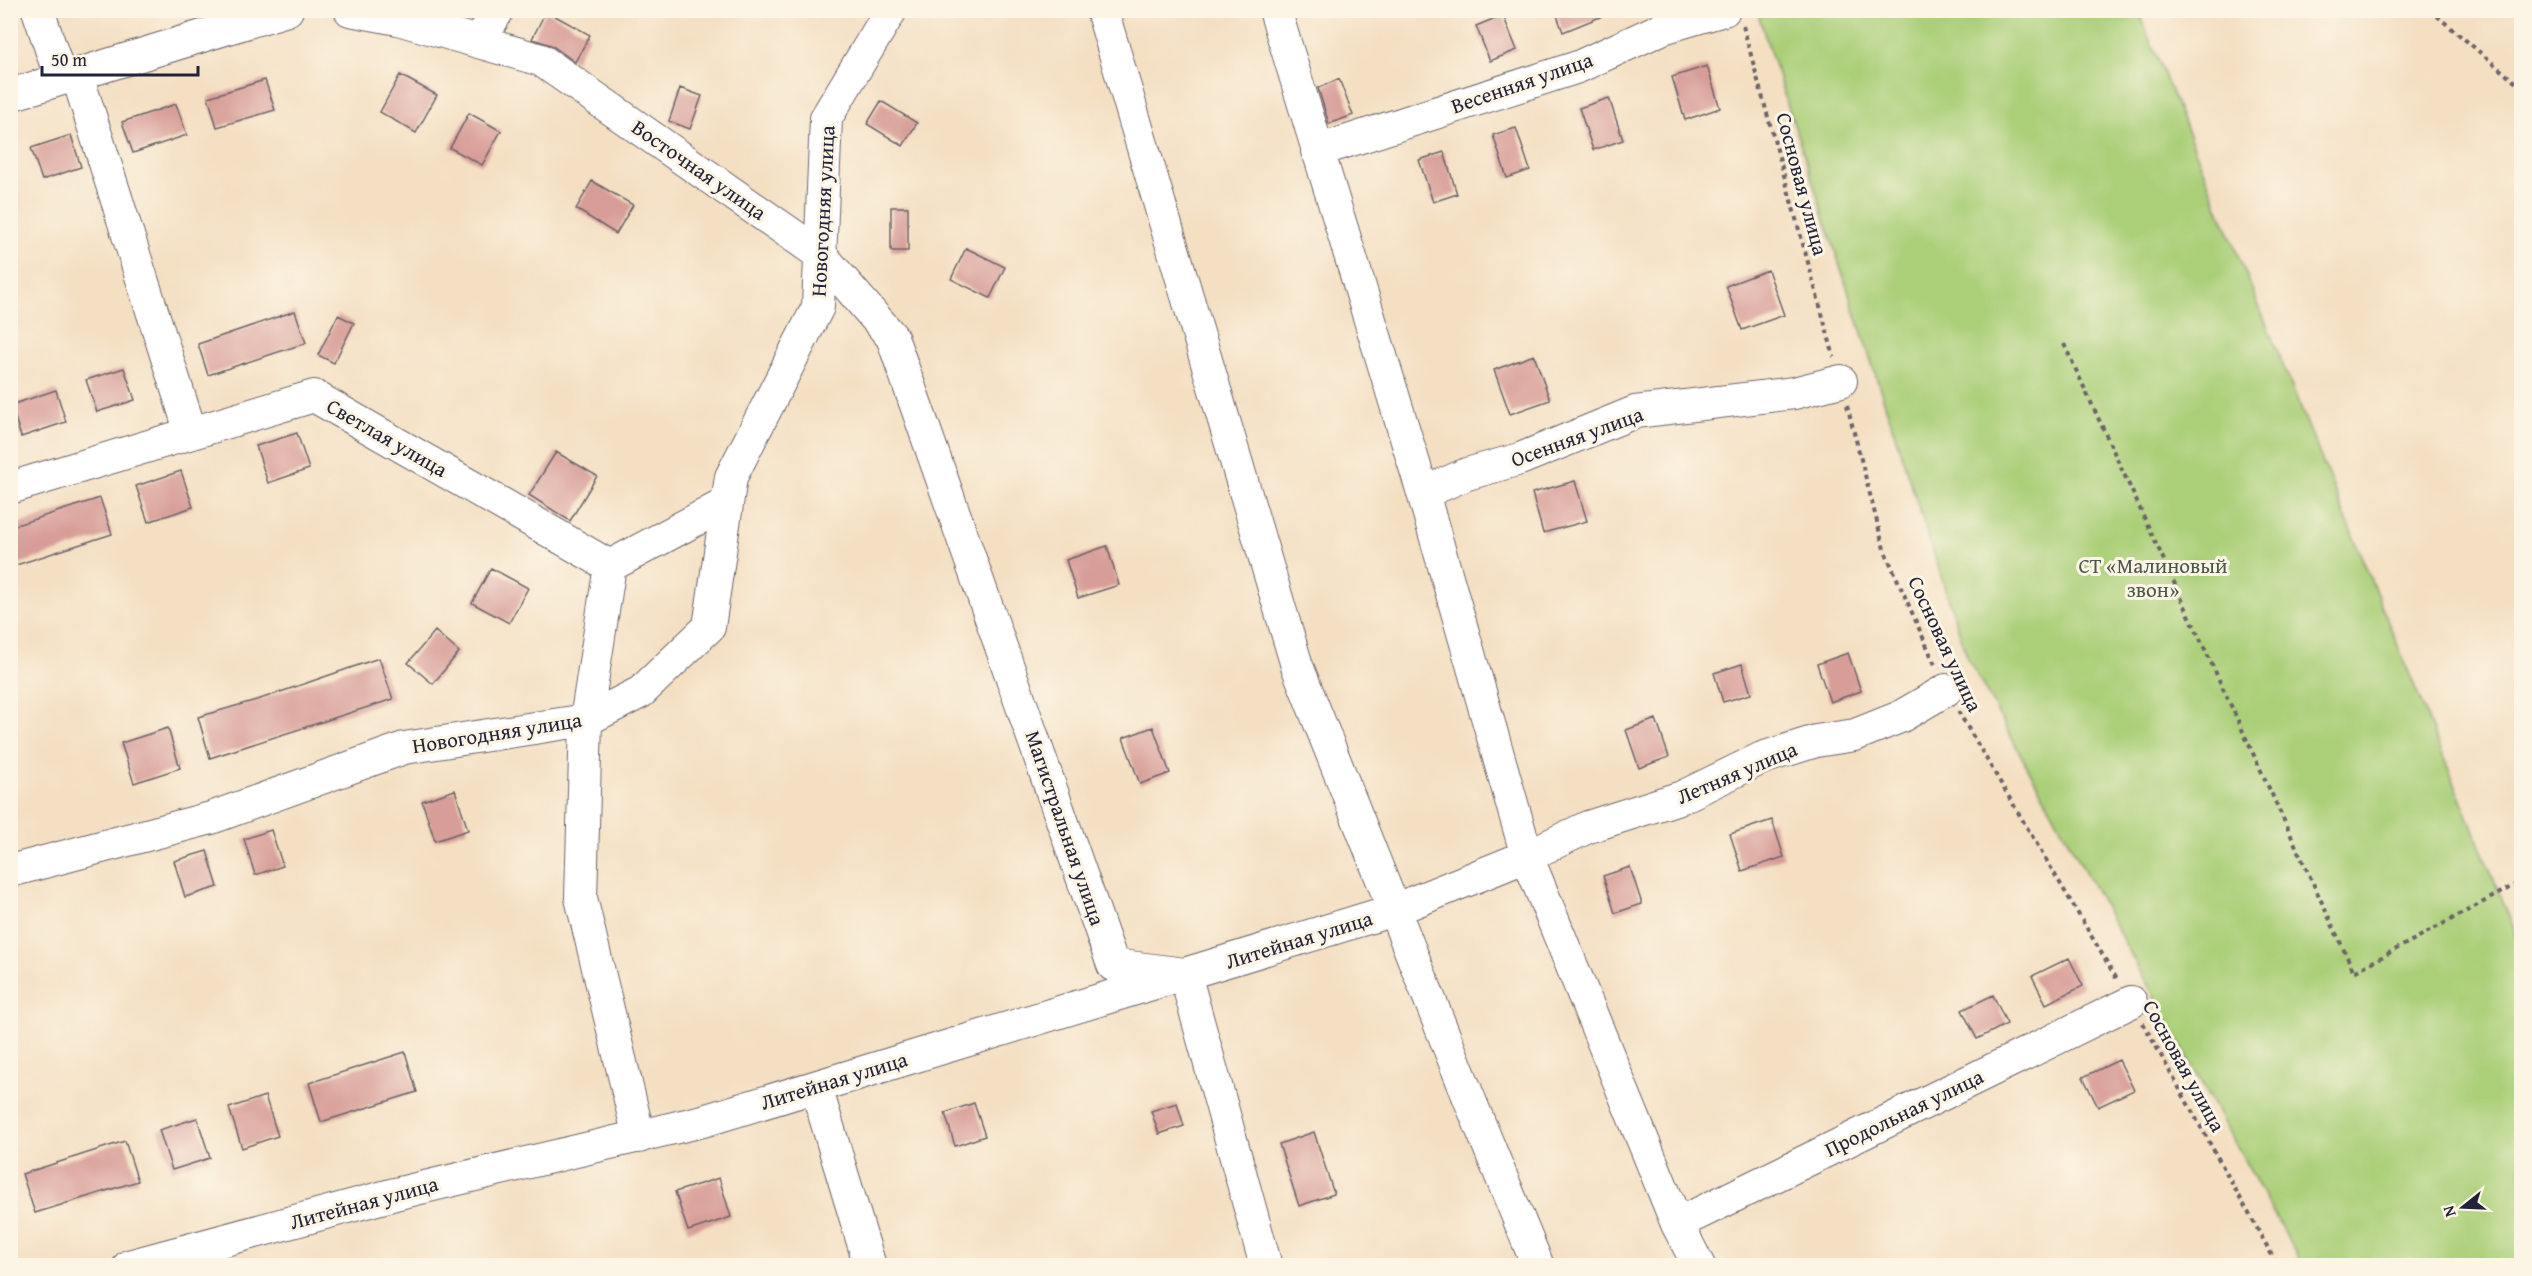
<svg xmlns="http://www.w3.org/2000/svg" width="2532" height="1276" font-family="'Gentium Book Plus',serif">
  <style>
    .green { fill: #aacf78; stroke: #66785a; stroke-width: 1.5 }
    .building { fill: #d89d98 }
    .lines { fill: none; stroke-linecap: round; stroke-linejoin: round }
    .minor-casing { stroke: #6c646a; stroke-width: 34 }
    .path { stroke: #6c646a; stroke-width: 4; stroke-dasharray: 4.5 4.5; stroke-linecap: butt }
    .minor { stroke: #fff; stroke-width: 32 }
    .labels { text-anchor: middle; stroke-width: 6; stroke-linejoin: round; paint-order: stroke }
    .street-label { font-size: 21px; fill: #22223b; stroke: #fcf5e5 }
    .park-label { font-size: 21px; fill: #4b564d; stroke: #fcf5e5 }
  </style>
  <rect width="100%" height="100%" fill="#fcf5e5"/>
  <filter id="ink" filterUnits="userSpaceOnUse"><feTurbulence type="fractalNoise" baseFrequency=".0167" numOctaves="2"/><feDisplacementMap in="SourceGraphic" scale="12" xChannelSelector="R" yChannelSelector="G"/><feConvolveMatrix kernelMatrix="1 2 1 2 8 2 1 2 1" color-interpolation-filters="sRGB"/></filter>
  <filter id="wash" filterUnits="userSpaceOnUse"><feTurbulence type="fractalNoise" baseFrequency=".008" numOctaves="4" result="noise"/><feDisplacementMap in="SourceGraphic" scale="24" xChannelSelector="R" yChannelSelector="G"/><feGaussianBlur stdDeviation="1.35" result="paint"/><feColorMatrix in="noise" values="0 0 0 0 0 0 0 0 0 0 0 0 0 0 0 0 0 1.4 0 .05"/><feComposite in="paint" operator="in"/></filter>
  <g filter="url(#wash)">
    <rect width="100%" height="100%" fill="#f4dfc2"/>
    <path class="green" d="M1757,11H2138L2521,946V1265H2302L1968,659Z"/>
    <g id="blocks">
      <path class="building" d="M1555,10H1615V11L1563,32Z
        M546,11L590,35L575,62L551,45L532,39Z
        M1503,15L1517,50L1490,61L1476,26Z
        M1707,66L1720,108L1685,120L1672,77Z
        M400,75L437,95L416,133L380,112Z
        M1339,79L1353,115L1329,124L1318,88Z
        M265,80L275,110L217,127L208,97Z
        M680,88L702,96L690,129L669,121Z
        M1609,98L1623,140L1593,150L1579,108Z
        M881,101L917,123L903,146L867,124Z
        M176,104L187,135L133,153L122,122Z
        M469,113L501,131L482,165L450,148Z
        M1516,128L1530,170L1507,178L1493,135Z
        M71,135L81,167L42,180L31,148Z
        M1444,152L1457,194L1433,202L1419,160Z
        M592,181L633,205L616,234L576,209Z
        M891,207H908V251H891Z
        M966,248L1005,267L990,298L951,279Z
        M1768,270L1784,315L1742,330L1726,286Z
        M295,311L306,343L208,375L198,344Z
        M338,315L354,323L334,363L318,355Z
        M1534,355L1550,400L1510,414L1494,370Z
        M124,368L135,400L97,412L86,380Z
        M56,390L66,422L21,437L11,405Z
        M297,433L309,469L268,483L256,446Z
        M556,452L597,476L570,521L529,495Z
        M181,471L193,507L148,522L136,486Z
        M1575,481L1587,521L1543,533L1532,493Z
        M100,498L112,534L10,567V527Z
        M1107,546L1119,585L1078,598L1066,560Z
        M491,568L528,588L509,623L472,603Z
        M435,631L459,652L433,684L408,663Z
        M1848,653L1861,691L1830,702L1817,664Z
        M379,658L393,699L210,758L198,717L263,698Z
        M1742,664L1751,694L1723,702L1714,673Z
        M1656,719L1669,757L1639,768L1626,730Z
        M1153,727L1170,773L1140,784L1123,738Z
        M168,728L180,768L134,783L121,743Z
        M455,790L468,830L435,841L422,801Z
        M1772,820L1784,857L1742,871L1730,834Z
        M271,830L283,866L255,875L244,839Z
        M207,851L218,887L185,897L174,861Z
        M1630,867L1642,904L1615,913L1603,876Z
        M2069,958L2083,986L2046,1004L2032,976Z
        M1993,995L2007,1024L1977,1039L1962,1010Z
        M405,1052L417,1092L321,1122L309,1083Z
        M2119,1060L2134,1090L2098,1107L2083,1077Z
        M265,1096L278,1136L242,1148L229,1108Z
        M974,1103L985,1136L955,1146L945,1113Z
        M1177,1103L1184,1126L1159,1134L1151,1111Z
        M197,1118L210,1158L172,1170L159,1130Z
        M1314,1132L1334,1194L1299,1206L1279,1144Z
        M125,1141L138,1181L35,1213L22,1174Z
        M719,1178L731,1217L688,1231L675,1192Z"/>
    </g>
  </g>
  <g filter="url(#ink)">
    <use href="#blocks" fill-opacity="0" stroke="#6c646a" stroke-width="1.5"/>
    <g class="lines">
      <g class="minor-casing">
        <path id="minor" d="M38,10L61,79
          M350,10L398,19L541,60L821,255L892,337L1113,965L1185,974L1266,1266
          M1102,10L1297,666L1471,1103L1538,1266
          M1275,10L1423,493L1527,856L1677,1224L1699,1266
          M479,42L498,10
          M77,75L191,433
          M10,95L287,10
          M1317,151L1578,67L1663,28L1724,10
          M10,488L314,396L610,566
          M1423,493L1467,474L1520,459L1635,412L1794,393L1841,381
          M10,871L211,818L404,748L586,720L641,692L709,627L731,477L818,307L826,118L891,10
          M816,1087L870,1266
          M639,1137L581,898L586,720L610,566L727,503
          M1677,1224L2131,1002
          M129,1266L395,1194L703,1121L1394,910L1527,856L1588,827L1682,797L1762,758L1816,741L1855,735L1900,717L1946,690"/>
      </g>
      <path class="path" d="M2430,10L2522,88
        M1743,26L1834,357
        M2064,344L2354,972L2522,881
        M1847,405L1884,549L1936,667
        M1958,711L2118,981
        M2143,1023L2278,1266"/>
      <use href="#minor" class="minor"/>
    </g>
  </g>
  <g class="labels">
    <g class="street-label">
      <text transform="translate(1522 83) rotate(-19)" y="7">Весенняя улица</text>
      <text transform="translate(699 170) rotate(35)" y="7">Восточная улица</text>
      <text transform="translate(1802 184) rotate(75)" y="7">Сосновая улица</text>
      <text transform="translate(823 211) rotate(-87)" y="7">Новогодняя улица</text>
      <text transform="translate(1577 437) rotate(-20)" y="7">Осенняя улица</text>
      <text transform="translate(387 438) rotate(30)" y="7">Светлая улица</text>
      <text transform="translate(1945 644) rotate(65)" y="7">Сосновая улица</text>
      <text transform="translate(497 733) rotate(-9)" y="7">Новогодняя улица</text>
      <text transform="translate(1737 773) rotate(-23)" y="7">Летняя улица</text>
      <text transform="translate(1065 828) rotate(71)" y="7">Магистральная улица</text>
      <text transform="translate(1299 940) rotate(-17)" y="7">Литейная улица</text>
      <text transform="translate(2184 1066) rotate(61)" y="7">Сосновая улица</text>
      <text transform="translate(834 1081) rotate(-17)" y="7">Литейная улица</text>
      <text transform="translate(1904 1113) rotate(-26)" y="7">Продольная улица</text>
      <text transform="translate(364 1203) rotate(-15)" y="7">Литейная улица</text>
    </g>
    <g class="park-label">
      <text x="2153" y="573">СТ «Малиновый<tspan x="2153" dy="24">звон»</tspan></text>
    </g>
  </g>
  <rect width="2532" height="1276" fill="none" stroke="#fcf5e5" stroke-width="36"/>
  <g transform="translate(2463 1207) rotate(252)" stroke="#fcf5e5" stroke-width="4.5" paint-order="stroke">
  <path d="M0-4.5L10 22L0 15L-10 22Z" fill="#22223b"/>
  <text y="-9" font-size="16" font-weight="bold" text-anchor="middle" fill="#22223b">N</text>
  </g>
  <path d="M42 66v9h156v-9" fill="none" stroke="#22223b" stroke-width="3"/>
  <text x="51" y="66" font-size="18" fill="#22223b" stroke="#fcf5e5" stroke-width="4.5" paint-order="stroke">50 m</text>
</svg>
